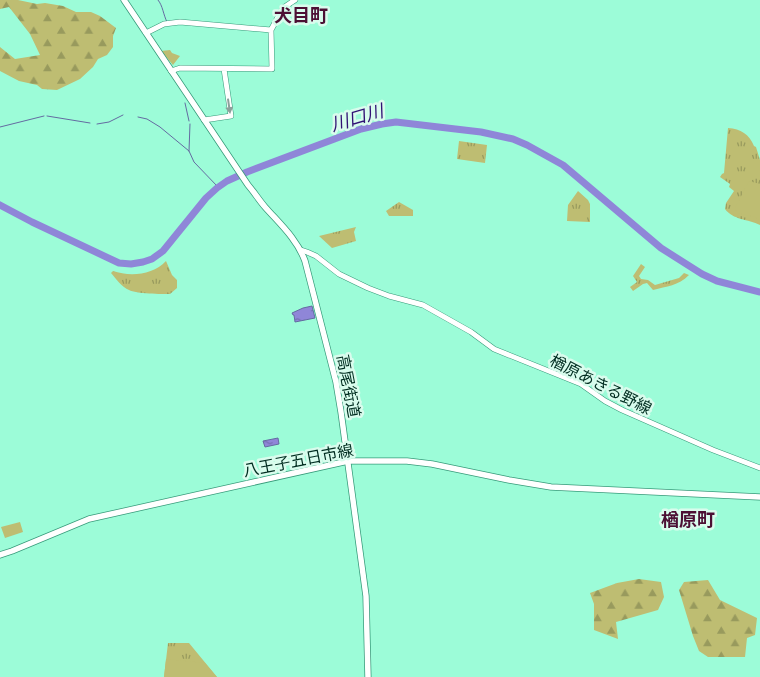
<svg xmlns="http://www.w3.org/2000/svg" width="760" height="677" font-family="'IBM Plex Serif','Noto Sans JP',serif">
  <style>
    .forest { fill: url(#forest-firs) }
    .park { fill: url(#park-tufts) }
    .garden { fill: #bebd72 }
    .water { fill: url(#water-ripples); stroke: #646ba1 }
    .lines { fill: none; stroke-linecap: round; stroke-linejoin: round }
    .stream { stroke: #646ba1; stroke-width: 1 }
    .river { stroke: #8f86d8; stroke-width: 7 }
    .secondary-casing { stroke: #379b7a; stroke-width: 6 }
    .primary-casing { stroke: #379b7a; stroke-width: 7 }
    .secondary { stroke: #fff; stroke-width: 5 }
    .primary { stroke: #fff; stroke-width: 5.5 }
    .oneway { fill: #8da09b }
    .labels { text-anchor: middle; stroke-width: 5; stroke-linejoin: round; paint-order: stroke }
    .street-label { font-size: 16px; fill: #012d20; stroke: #d9fced }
    .neighbourhood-label { font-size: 18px; font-weight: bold; fill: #4c0f34; stroke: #d9fced }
    .water-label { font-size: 18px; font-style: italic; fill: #301274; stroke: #d9fced }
  </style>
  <defs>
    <pattern id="forest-firs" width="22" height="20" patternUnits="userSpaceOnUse" patternTransform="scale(1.25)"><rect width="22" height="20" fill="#bebd72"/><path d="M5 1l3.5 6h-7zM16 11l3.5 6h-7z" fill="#989a5d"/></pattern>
    <pattern id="park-tufts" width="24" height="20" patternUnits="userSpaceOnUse" patternTransform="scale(1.25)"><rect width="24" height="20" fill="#bebd72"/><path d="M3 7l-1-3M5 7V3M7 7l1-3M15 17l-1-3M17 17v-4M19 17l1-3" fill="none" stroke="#989a5d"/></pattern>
    <pattern id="water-ripples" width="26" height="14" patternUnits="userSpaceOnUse" patternTransform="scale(1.25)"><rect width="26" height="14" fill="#8f86d8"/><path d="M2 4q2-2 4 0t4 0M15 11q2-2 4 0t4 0" fill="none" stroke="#726eaf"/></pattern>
  </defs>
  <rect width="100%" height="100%" fill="#9cfcd8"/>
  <path class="forest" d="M0,0H18L37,4L45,3L63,6L76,12H91L100,16L116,28L113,36V47L107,55L98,59L93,67L80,79L57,90L42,89L37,85L19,81L0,71V47L15,59L40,55L30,34L9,7L0,9Z
    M639,579L661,582L664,597L658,610L616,622L618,639L594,630V604L590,593L617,583Z
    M708,580L720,600L757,618L755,635L747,638L745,657H708L699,651L693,636L679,590L684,582Z"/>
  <path class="park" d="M170,50L172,53L180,56L173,65L161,51Z
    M728,128C741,129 749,134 754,146L756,147L760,160V225C748,219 733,220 725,209L726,203L734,191L729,187L730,184L720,177L722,174L724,173Z
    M459,141L487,145L485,163L457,159Z
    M578,191L588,200L590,204V222L567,221L568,205Z
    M399,202L413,210V216H389L386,211Z
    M356,227L354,232L356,241L332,248L319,236Z
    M166,261L172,275L177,280V288L170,294C162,294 136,294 129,290C122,287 116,279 111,273L113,271C130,277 153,275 166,261Z
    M641,264L645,267L639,276L641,279L648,280L655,285L679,278L684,273L689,275C678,286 667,286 653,290L647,283L643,284L633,291L630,287L637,282L633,276Z
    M168,643H189L217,677H164Z"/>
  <path class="garden" d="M749,181L760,184V220L755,217L737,213L735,208Z
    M20,522L23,532L5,538L1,527Z
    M166,659L205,663L217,677H164Z"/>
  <path class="water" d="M312,306L315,318L295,322L294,315H293L292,313L303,308Z
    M278,438L279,444L265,447L263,441Z"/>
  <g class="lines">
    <path class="stream" d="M158,0C163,6 163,14 167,22
      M185,103L189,121
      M47,116L90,123
      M138,117L147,119L160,127L189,151L194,162L218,187
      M97,124L109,122L123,115
      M0,127L44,116
      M189,151L190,124"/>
    <path class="river" d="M0,205L32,222L119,263L131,264L143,262L152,259L163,251L206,198L217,188L227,181L247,172L361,129L382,124L396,122L481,132L513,139L527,145L563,165L661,248L702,274L717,281L760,292"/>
    <g class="secondary-casing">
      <path id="secondary" d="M146,33L164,24L180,22L271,30
        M171,71L180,68L272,69L271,30L283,8L295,0
        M204,120L231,116L224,69
        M301,250L307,252L316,256L339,274L368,288L389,296L423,305L471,332L494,349L581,384L605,401L622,410L713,450L760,468"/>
    </g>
    <g class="primary-casing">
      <path id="primary" d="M124,0L248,185C254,192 259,200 265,207C280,224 297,239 305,261L336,382L341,412L366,596L368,677
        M0,555L12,551L89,519L348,461H407L432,464L509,480L551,487L760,497"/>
    </g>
    <use href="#secondary" class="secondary"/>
    <use href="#primary" class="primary"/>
  </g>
  <defs><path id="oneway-solid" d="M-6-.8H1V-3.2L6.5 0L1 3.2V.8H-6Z" transform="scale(1.25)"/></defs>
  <use class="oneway" href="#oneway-solid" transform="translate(229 106) rotate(82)"/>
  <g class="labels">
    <g class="street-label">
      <text transform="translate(601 384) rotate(27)" y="6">楢原あきる野線</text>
      <text transform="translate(349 386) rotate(79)" y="6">高尾街道</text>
      <text transform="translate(298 460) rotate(-11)" y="6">八王子五日市線</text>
    </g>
    <g class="neighbourhood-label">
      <text x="301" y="22">犬目町</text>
      <text x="688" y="526">楢原町</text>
    </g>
    <g class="water-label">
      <text transform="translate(357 118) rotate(-16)" y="6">川口川</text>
    </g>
  </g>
</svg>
